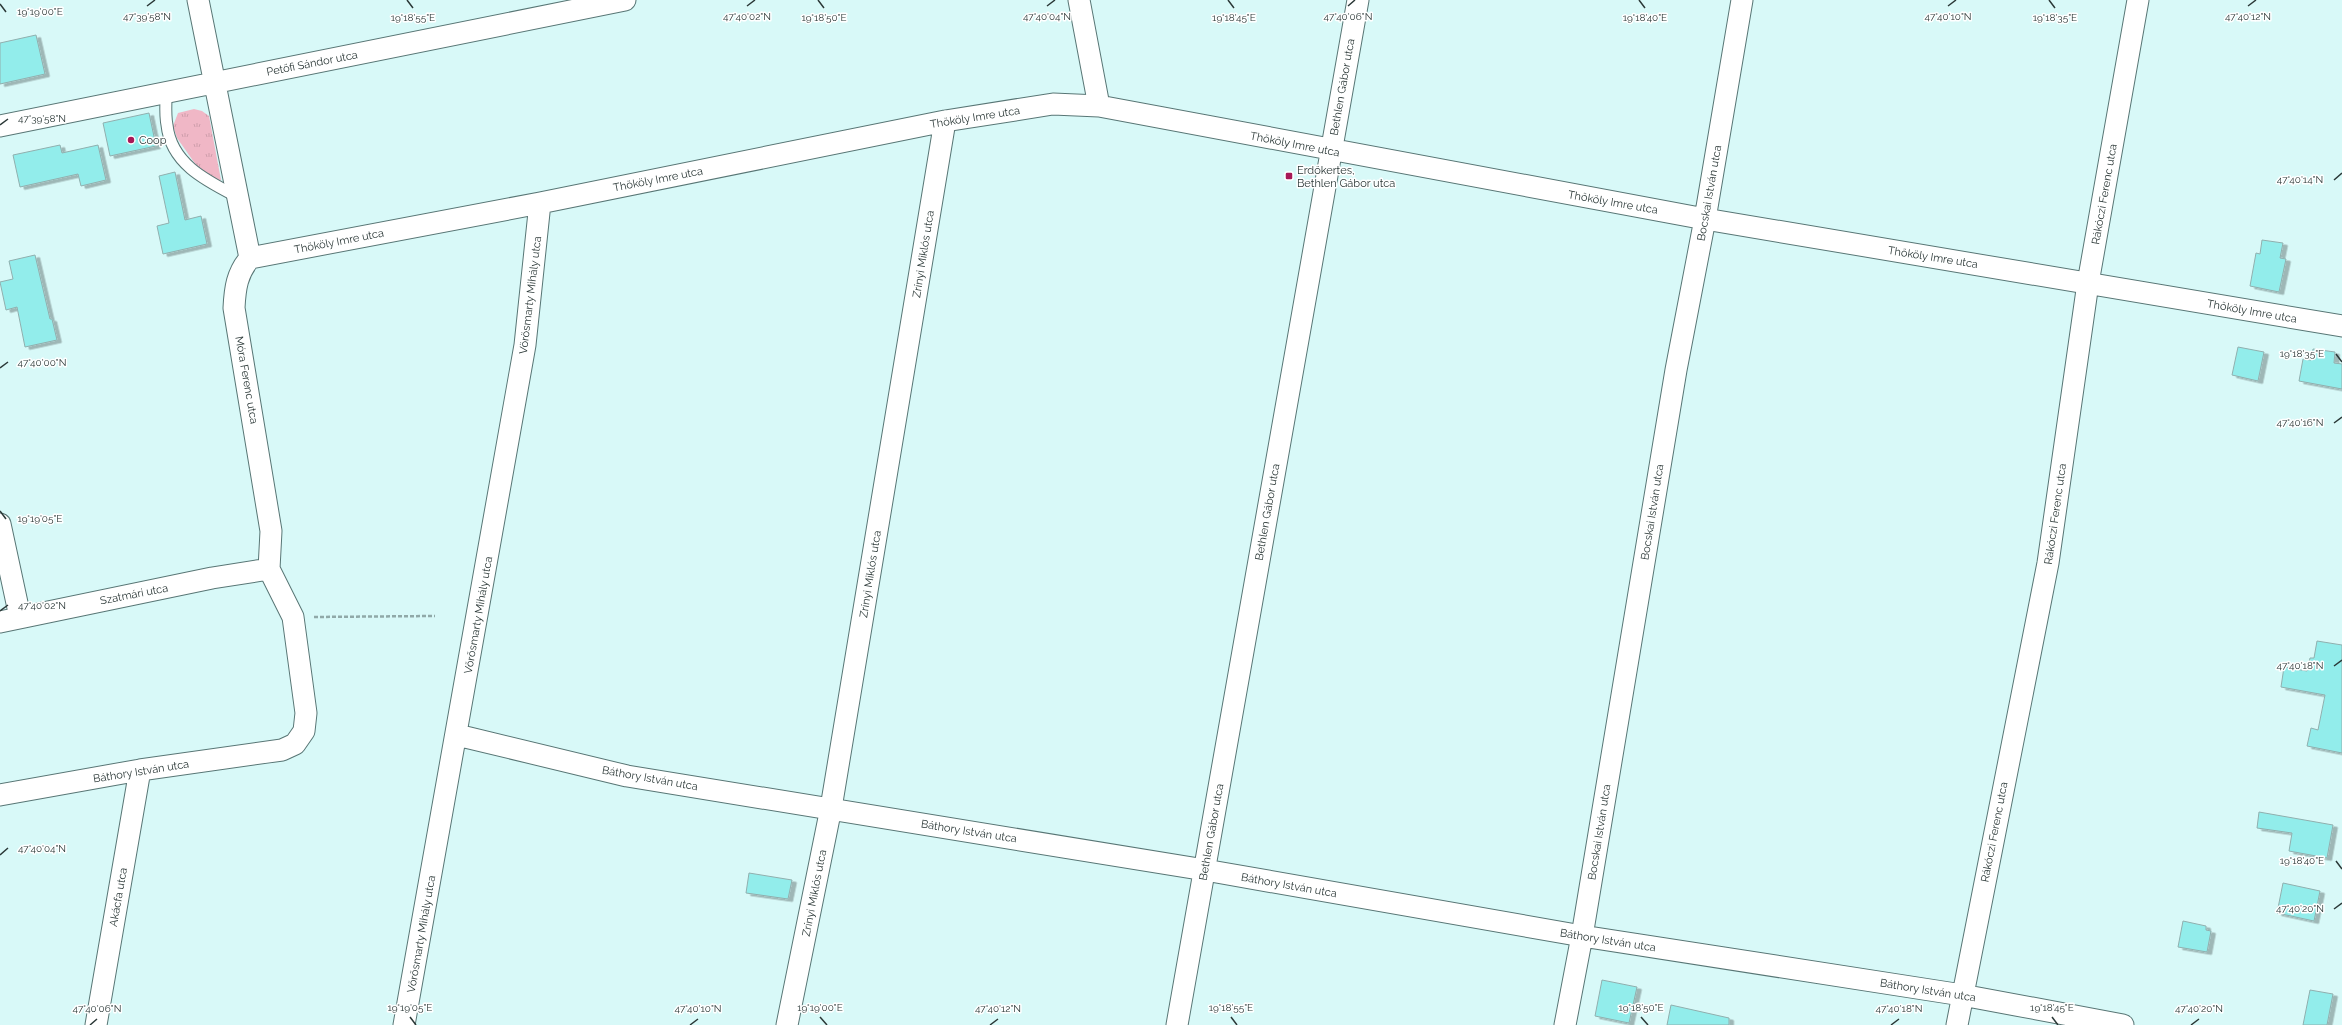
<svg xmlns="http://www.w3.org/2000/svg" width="2342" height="1025" font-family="Raleway,sans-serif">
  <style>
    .grass { fill: url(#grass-tufts) }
    .building { fill: #92edeb; stroke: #90afae; filter: url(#shadow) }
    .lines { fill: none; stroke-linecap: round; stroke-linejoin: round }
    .lane-casing { stroke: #587675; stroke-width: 13 }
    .street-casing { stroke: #587675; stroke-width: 23 }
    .path { stroke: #90a9a8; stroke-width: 2.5; stroke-dasharray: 4 2; stroke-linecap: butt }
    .lane { stroke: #fff; stroke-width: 11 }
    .street { stroke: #fff; stroke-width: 21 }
    .ticks { fill: none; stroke: #2b3837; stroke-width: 1.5 }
    .poi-dot { fill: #a71857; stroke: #fff; stroke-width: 1.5 }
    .labels { text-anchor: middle; stroke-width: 3; stroke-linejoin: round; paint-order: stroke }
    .street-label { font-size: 11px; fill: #2b3837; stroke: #fff }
    .poi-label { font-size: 11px; fill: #2b3837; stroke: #fff; text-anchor: start }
    .ticks-label { font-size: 10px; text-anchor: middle; fill: #2b3837; stroke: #fff; stroke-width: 3; stroke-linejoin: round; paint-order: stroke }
  </style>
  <defs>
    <pattern id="grass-tufts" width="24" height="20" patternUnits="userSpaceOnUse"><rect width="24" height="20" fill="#f0b7c6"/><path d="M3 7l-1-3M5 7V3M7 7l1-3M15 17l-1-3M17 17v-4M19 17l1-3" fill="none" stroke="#ce9eab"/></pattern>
    <filter id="shadow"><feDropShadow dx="4.5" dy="2.5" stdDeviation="0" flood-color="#0004"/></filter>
  </defs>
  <rect width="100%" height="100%" fill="#d8f9f8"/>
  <path class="grass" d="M194,109L202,111L209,116L221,180L219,181L201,172L177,138L173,126L178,113Z"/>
  <path class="building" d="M36,35L45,74L0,84V43Z
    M149,113L156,146L110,156L103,123Z
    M60,145L62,153L98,145L106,180L81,186L78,174L20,187L13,155Z
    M175,172L185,220L201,216L207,244L163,254L157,226L169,223L159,176Z
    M2262,240L2283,243L2280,258L2286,259L2279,292L2250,286L2256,253L2260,254Z
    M35,255L50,319H52L57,340L25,347L17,307L6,310L0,282L13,279L9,261Z
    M2238,347L2264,352L2258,381L2232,375Z
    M2313,349L2335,352L2334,363L2342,364V389L2299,381L2303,359L2311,360Z
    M2317,641L2342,645V753L2307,746L2311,728L2318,730L2325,695L2281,687L2284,667L2307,671L2310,658H2314Z
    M2259,812L2333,825L2327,858L2289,851L2292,833L2257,828Z
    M749,873L792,880L788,899L746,893Z
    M2283,883L2320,891L2314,921L2277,913Z
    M2183,921L2206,926V930L2211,931L2207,952L2178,947Z
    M1602,980L1637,987L1629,1023L1595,1016Z
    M2310,990L2333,994L2327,1025H2303Z
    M1671,1005L1729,1018V1025H1667Z"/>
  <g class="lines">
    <g class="lane-casing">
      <path id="lane" d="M166,94C166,104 165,115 167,125C171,164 207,181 238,197"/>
    </g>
    <g class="street-casing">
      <path id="street" d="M198,0L250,258
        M1079,0L1099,106
        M0,126L625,0
        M250,258L540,203L945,121L1053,104L1099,106L1705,219L2342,326
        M0,524L20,617
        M0,622L212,578L269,569
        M457,735L627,776L1205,870L1582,936L1962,995L2123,1025
        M0,795L140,770L282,750L295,744L304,731L306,713L293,617L269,569L271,531L234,308C235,288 237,273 250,258
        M96,1025L140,770
        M404,1025L525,345L540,203
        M787,1025L831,808L945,121
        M1177,1025L1358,0
        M1565,1025L1582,936L1676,370L1705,219L1742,0
        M1957,1025L2048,563L2088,283L2138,0"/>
    </g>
    <path class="path" d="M314,617L435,616"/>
    <use href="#lane" class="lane"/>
    <use href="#street" class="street"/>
  </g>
  <path class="ticks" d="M407,0L413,8M818,0L824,8M1228,0L1234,8M1639,0L1645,8M2049,0L2055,8M0,4L6,12M147,6L155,0M747,6L755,0M1047,6L1055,0M1348,6L1355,0M1948,6L1956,0M2248,6L2256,0M0,125L8,119M2334,180L2342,173M2336,354L2342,362M0,368L8,362M2334,423L2342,417M0,511L6,519M0,611L8,605M2334,666L2342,660M0,855L8,848M2336,861L2342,869M2334,909L2342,903M410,1017L416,1025M820,1017L827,1025M1231,1017L1237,1025M1641,1017L1648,1025M2052,1017L2058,1025M90,1025L97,1019M690,1025L698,1019M990,1025L998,1019M1891,1025L1899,1019M2191,1025L2199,1019"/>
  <g class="poi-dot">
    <circle cx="131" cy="140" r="4"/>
    <rect x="1285" y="172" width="8" height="8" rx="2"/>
  </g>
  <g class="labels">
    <g class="street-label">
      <text transform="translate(312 63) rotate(-11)" y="4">Petőfi Sándor utca</text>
      <text transform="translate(1342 87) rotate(-80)" y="4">Bethlen Gábor utca</text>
      <text transform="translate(975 117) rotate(-9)" y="4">Thököly Imre utca</text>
      <text transform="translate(1295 144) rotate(11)" y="4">Thököly Imre utca</text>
      <text transform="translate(658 179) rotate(-11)" y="4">Thököly Imre utca</text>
      <text transform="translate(1709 193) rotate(-80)" y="4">Bocskai István utca</text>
      <text transform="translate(2104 194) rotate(-80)" y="4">Rákóczi Ferenc utca</text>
      <text transform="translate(1613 202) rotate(10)" y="4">Thököly Imre utca</text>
      <text transform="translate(339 241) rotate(-11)" y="4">Thököly Imre utca</text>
      <text transform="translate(923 254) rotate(-81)" y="4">Zrínyi Miklós utca</text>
      <text transform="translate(1933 257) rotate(9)" y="4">Thököly Imre utca</text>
      <text transform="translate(530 295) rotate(-83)" y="4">Vörösmarty Mihály utca</text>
      <text transform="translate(2252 311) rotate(10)" y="4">Thököly Imre utca</text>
      <text transform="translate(247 380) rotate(80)" y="4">Móra Ferenc utca</text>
      <text transform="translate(1267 512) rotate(-80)" y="4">Bethlen Gábor utca</text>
      <text transform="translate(1652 512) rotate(-81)" y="4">Bocskai István utca</text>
      <text transform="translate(2055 514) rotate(-82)" y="4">Rákóczi Ferenc utca</text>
      <text transform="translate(870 574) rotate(-81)" y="4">Zrínyi Miklós utca</text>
      <text transform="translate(134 594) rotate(-11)" y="4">Szatmári utca</text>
      <text transform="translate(478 615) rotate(-80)" y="4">Vörösmarty Mihály utca</text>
      <text transform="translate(141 771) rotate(-9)" y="4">Báthory István utca</text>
      <text transform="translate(650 778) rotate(10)" y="4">Báthory István utca</text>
      <text transform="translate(969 831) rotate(9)" y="4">Báthory István utca</text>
      <text transform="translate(1211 832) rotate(-80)" y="4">Bethlen Gábor utca</text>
      <text transform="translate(1599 832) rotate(-81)" y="4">Bocskai István utca</text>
      <text transform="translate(1994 832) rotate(-79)" y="4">Rákóczi Ferenc utca</text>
      <text transform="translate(1289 885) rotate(10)" y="4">Báthory István utca</text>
      <text transform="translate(814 893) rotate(-79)" y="4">Zrínyi Miklós utca</text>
      <text transform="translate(118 897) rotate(-80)" y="4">Akácfa utca</text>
      <text transform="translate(421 934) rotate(-80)" y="4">Vörösmarty Mihály utca</text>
      <text transform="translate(1608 940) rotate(9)" y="4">Báthory István utca</text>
      <text transform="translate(1928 990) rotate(9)" y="4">Báthory István utca</text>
    </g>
    <g class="poi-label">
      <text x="139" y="144">Coop</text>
      <text x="1297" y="174">Erdőkertes,<tspan x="1297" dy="13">Bethlen Gábor utca</tspan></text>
    </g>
  </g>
  <g class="ticks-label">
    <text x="40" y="15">19°19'00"E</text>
    <text x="747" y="20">47°40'02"N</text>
    <text x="1948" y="20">47°40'10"N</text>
    <text x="147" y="20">47°39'58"N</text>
    <text x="1047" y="20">47°40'04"N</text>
    <text x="1348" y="20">47°40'06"N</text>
    <text x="2248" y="20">47°40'12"N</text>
    <text x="824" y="21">19°18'50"E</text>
    <text x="413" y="21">19°18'55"E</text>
    <text x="1234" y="21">19°18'45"E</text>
    <text x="1645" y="21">19°18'40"E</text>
    <text x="2055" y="21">19°18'35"E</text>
    <text x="42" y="122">47°39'58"N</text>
    <text x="2300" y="183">47°40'14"N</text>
    <text x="2302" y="357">19°18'35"E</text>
    <text x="42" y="366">47°40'00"N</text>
    <text x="2300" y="426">47°40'16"N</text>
    <text x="40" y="522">19°19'05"E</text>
    <text x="42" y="609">47°40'02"N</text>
    <text x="2300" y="669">47°40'18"N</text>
    <text x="42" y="852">47°40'04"N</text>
    <text x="2302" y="864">19°18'40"E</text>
    <text x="2300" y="912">47°40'20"N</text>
    <text x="410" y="1011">19°19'05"E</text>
    <text x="820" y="1011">19°19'00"E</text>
    <text x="1231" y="1011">19°18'55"E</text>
    <text x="1641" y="1011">19°18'50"E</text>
    <text x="2052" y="1011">19°18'45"E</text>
    <text x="97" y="1012">47°40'06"N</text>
    <text x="698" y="1012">47°40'10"N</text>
    <text x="998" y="1012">47°40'12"N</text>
    <text x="1899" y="1012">47°40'18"N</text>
    <text x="2199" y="1012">47°40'20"N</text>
  </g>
</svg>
